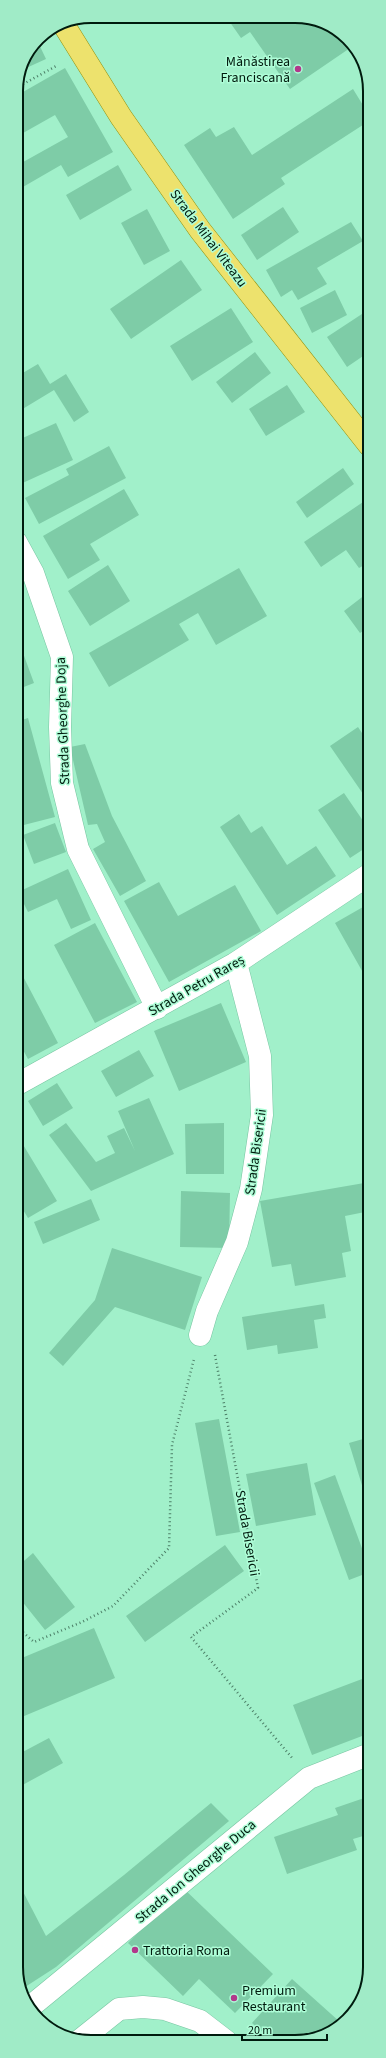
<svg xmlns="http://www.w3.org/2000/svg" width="386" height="2058" font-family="'Source Sans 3',sans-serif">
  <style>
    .building { fill: #7ecca7 }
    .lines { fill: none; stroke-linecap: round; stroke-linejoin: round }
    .minor-casing { stroke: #77c5a1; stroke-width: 23 }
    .major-casing { stroke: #928f0d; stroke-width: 23 }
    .path { stroke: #4c7f67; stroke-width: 2.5; stroke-dasharray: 1 3; stroke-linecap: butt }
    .minor { stroke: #fff; stroke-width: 22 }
    .major { stroke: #ede26d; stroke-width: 22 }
    .poi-dot { fill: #b2388b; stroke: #aefdd7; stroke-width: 1.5 }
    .labels { text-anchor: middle; stroke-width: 3; stroke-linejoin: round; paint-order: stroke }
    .poi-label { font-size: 14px; fill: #001b0e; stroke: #aefdd7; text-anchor: start }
    .street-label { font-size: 14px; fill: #001b0e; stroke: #aefdd7 }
    .rim { fill: none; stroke: #001b0e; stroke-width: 2 }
  </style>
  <rect width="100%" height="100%" fill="#a1f0ca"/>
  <path class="building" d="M227,18H314L351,41L353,46L290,89L250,32L241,38Z
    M37,40L46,59L24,69Z
    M65,68L113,152L68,177L61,165L16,191V166L68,137L55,115L16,137V96Z
    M353,89L369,115V121L281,178L285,184L233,219L184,145L210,128L216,137L234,127L252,155Z
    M118,165L132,190L80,220L66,195Z
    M283,207L299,232L257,260L241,235Z
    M147,209L170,251L144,265L121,223Z
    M351,222L363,241L317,268L327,284L298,300L292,290L281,297L266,270Z
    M181,260L202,290L131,339L110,309Z
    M335,290L347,315L312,333L300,308Z
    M231,308L253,342L192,381L170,346Z
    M365,312L369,319V352L347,367L327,337Z
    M255,352L271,373L232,403L216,382Z
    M38,364L50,384L66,374L89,412L74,422L54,390L16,413V377Z
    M369,366V382L362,370Z
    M287,385L305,412L266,436L249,409Z
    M56,423L73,460L16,486V441Z
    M109,446L126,478L39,524L25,498L69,475L66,469Z
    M343,468L354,484L307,518L296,502Z
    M124,489L139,515L90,544L100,560L68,579L43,536Z
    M369,498L370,562L359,568L346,550L321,567L304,542Z
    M108,565L130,601L90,626L68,591Z
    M239,568L267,616L216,645L198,613L179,624L189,640L109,687L89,653Z
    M370,591V626L360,633L344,611Z
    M19,642L34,683L16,690V644Z
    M28,718L55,817L16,827V722Z
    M358,727L370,745V804L330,746Z
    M85,744L112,816L146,881L120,896L93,849L105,842L97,824L88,825L70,747Z
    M344,793L370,831V845L350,858L318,810Z
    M239,814L251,833L262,826L287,865L316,846L336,876L277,915L220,827Z
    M55,823L66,852L34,864L23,835Z
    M68,869L91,920L71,929L57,899L28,912L18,892Z
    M159,882L178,916L235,885L261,931L169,982L124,901Z
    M370,903V985L335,923Z
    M95,923L137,1002L95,1023L54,945Z
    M16,963L58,1043L28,1059L16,1037Z
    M221,1003L246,1062L179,1091L154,1031Z
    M139,1050L154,1076L116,1097L101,1071Z
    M57,1083L73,1108L43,1126L28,1101Z
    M149,1098L174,1154L91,1191L49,1135L66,1123L96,1162L115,1153L107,1136L124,1128L135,1151L118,1111Z
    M224,1123V1174H186L185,1124Z
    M16,1133L57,1201L28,1218L16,1198Z
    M370,1182V1211L345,1216L351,1251L342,1253L346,1277L295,1286L291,1264L272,1267L260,1201Z
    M181,1191L230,1193L229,1248L180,1247Z
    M91,1199L100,1220L43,1244L34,1222Z
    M112,1248L202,1277L185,1330L115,1307L63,1366L49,1353L95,1300Z
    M324,1304L326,1318L314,1320L318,1348L278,1354L277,1345L247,1350L242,1317Z
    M219,1419L240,1532L216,1536L195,1423Z
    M370,1437V1508H369L349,1443Z
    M307,1463L316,1515L256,1526L246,1474Z
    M335,1475L370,1570V1572L349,1580L314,1483Z
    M225,1545L244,1571L145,1642L126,1616Z
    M33,1553L75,1607L45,1630L17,1595V1567Z
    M94,1628L115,1678L17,1719V1660Z
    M370,1676V1733L312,1755L293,1705Z
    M49,1738L63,1763L17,1788V1755Z
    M370,1796V1834L353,1839L357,1850L287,1874L274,1837L338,1815L335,1808Z
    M211,1803L229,1821L56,1967L22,1989L17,1977V1880L46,1936L124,1875Z
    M182,1887L273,1974L235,2013L199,1979L183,1996L128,1943Z
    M292,1979L340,2022L305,2041H273L252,2023Z"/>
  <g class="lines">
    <g class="minor-casing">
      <path id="minor" d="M16,542L33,573L62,657L60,727L62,783L78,849L157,1008
        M16,1085L236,963L370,874
        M200,1335L207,1311L237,1242L251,1189L262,1115L260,1056L236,963
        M30,2007L309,1778L370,1754
        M79,2041L119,2009L143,2007L165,2009L200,2021L226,2041"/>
    </g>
    <g class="major-casing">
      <path id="major" d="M62,22L121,117L200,230L369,445"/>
    </g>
    <path class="path" d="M16,88L58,65
      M215,1355L258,1588L191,1637L293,1759
      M17,1627L34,1642L82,1622L113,1606L169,1548L172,1445L194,1359"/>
    <use href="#minor" class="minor"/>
    <use href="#major" class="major"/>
  </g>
  <g class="poi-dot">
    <circle cx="298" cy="69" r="4"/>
    <circle cx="135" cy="1950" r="4"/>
    <circle cx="234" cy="1998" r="4"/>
  </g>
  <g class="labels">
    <g class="poi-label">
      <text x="290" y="66" text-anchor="end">Mănăstirea<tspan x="290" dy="16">Franciscană</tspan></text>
      <text x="143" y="1955">Trattoria Roma</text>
      <text x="242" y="1995">Premium<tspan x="242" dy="16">Restaurant</tspan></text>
    </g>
    <g class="street-label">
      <text transform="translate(209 238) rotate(53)" y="5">Strada Mihai Viteazu</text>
      <text transform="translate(62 721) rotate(-92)" y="5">Strada Gheorghe Doja</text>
      <text transform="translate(196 985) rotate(-30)" y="5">Strada Petru Rareș</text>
      <text transform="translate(255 1152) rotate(-82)" y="5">Strada Bisericii</text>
      <text transform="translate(248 1533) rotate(80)" y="5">Strada Bisericii</text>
      <text transform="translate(195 1871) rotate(-40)" y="5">Strada Ion Gheorghe Duca</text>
    </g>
  </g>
  <path d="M0 0H386V2058H0ZM91 23H295A68 68 0 0 1 363 91V1967A68 68 0 0 1 295 2035H91A68 68 0 0 1 23 1967V91A68 68 0 0 1 91 23Z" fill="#a0ebc7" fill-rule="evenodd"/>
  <path class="rim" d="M91 23H295A68 68 0 0 1 363 91V1967A68 68 0 0 1 295 2035H91A68 68 0 0 1 23 1967V91A68 68 0 0 1 91 23Z"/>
  <path d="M242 2034v6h85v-6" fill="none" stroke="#001b0e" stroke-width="2"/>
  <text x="248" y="2034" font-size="12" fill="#001b0e" stroke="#aefdd7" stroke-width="3" paint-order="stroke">20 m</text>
</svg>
